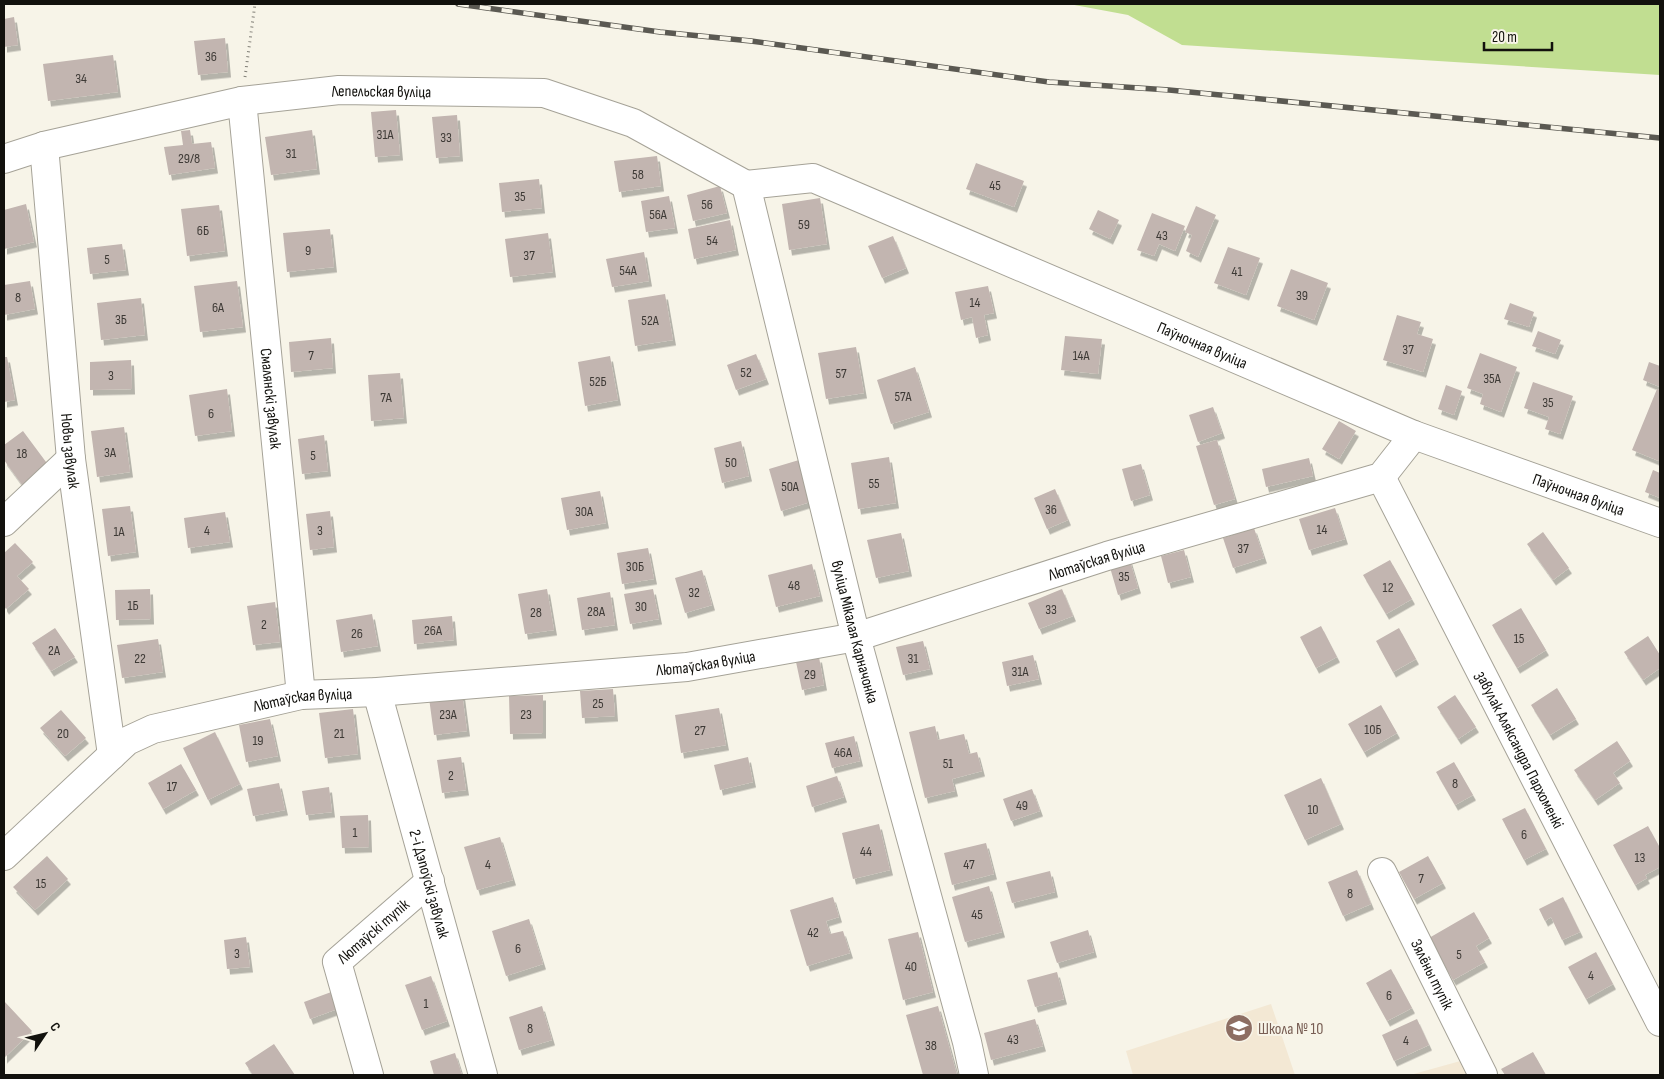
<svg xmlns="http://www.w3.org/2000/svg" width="1664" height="1079" font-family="'Sofia Sans Condensed',sans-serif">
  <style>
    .education { fill: #f3e8d4 }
    .green { fill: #c1de91 }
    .building { fill: #c2b5b0; filter: url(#shadow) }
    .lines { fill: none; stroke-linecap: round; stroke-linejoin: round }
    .minor-casing { stroke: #a5a297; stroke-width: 30 }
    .path { stroke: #817f77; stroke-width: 3; stroke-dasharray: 1 4; stroke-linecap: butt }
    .minor { stroke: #fff; stroke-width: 28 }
    .rail-casing { stroke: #5b5952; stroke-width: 5.5 }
    .rail { stroke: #f7f4e8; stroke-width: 4; stroke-dasharray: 11; stroke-linecap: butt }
    .labels { text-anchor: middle; stroke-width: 4; stroke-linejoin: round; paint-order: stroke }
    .number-label { font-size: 14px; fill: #3e3a36 }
    .street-label { font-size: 16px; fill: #12110d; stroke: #f7f4e8 }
    .education-label { font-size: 16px; fill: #785e54; stroke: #f7f4e8; text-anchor: start }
  </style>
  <defs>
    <filter id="shadow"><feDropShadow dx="3" dy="5.5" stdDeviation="0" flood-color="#0004"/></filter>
  </defs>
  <rect width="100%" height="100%" fill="#f7f4e8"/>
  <path class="education" d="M1271,1004L1295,1075H1133L1126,1051Z
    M1464,1060L1472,1075H1410Z"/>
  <path class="green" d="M1069,4H1660V75L1182,45L1128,15Z"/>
  <path class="building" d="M14,17L18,45L4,47V19Z
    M225,38L228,72L198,75L194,41Z
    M113,55L118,92L48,101L43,64Z
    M396,110L400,155L375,157L371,112Z
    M457,115L460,156L436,158L432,117Z
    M190,130L192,144L211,142L215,168L169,175L164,147L183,145L181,131Z
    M312,130L317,169L271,175L265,137Z
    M657,156L661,186L619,192L614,161Z
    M976,163L1024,181L1014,207L966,189Z
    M539,179L542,208L502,212L499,183Z
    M720,186L727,213L693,221L687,195Z
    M669,196L675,228L646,232L641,201Z
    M820,198L827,244L789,250L782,204Z
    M26,204L34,242L4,249V210Z
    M219,205L225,251L187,256L181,209Z
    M1196,206L1216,215L1198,257L1186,251L1192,235L1185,232Z
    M1098,210L1119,220L1110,239L1089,229Z
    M1152,213L1185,226L1175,251L1159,244L1154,256L1137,250Z
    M730,220L736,250L694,259L688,229Z
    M330,229L334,267L287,272L283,233Z
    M548,233L553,272L510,277L505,239Z
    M893,236L906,268L882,278L868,246Z
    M122,244L126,270L90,274L87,248Z
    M1228,247L1260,258L1246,295L1214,283Z
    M644,252L649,281L612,287L606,259Z
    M1291,269L1328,283L1314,320L1277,306Z
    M30,281L35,309L4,315V285Z
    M237,281L243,327L200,332L194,286Z
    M988,286L994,313L984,315L988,335L976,338L972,317L961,320L955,292Z
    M665,294L673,340L635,346L628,300Z
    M141,298L145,335L101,340L97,303Z
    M1510,303L1534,312L1529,327L1504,319Z
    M1397,315L1421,322L1417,334L1433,339L1423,372L1383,360Z
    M1538,331L1561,340L1555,354L1532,346Z
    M1065,336L1102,339L1098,374L1061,370Z
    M331,338L333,368L291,372L289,342Z
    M856,347L864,393L826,399L818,353Z
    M1480,353L1517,367L1501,412L1480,404L1483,394L1467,388Z
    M756,354L766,379L736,390L727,365Z
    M610,356L618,400L585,406L578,362Z
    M4,357H7L15,400L4,402Z
    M131,360L132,389L90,390V362Z
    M1649,362L1660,366V387L1643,380Z
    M915,367L929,412L891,424L877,380Z
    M400,373L404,418L371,421L368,375Z
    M1533,382L1573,396L1560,434L1545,429L1549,417L1524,408Z
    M1446,385L1462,391L1454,415L1438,409Z
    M227,389L232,431L195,436L189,395Z
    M1657,389L1660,390L1659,461L1632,450Z
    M1213,407L1222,433L1198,442L1189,415Z
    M1339,421L1356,431L1339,459L1322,449Z
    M124,427L130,472L97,477L91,431Z
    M23,431L49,466L23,486L4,460V445Z
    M324,435L328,471L302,474L298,439Z
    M1217,440L1235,499L1214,505L1196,446Z
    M741,441L749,476L722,483L714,448Z
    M889,457L896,503L858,509L851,463Z
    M1309,458L1313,476L1266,487L1262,469Z
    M799,460L810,502L781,511L769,469Z
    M1141,464L1150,495L1131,501L1122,469Z
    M1653,470L1660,473V498L1645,492Z
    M1055,489L1068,520L1047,529L1034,498Z
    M600,491L606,523L567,530L561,498Z
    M130,506L136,552L108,556L102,509Z
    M1335,508L1345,539L1309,550L1299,519Z
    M330,511L334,547L310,550L306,514Z
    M225,512L230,542L188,548L184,518Z
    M1254,528L1264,558L1233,568L1223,538Z
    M1543,532L1569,568L1553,580L1527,544Z
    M901,533L909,571L876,578L867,540Z
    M15,543L33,562L17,576L29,589L6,609L4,606V553Z
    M648,548L654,579L622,584L617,553Z
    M1184,550L1191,577L1168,583L1161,556Z
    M1129,558L1138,588L1118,595L1109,564Z
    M1390,560L1412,599L1386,614L1363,575Z
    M812,564L820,596L776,607L768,575Z
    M702,570L712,605L685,613L675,578Z
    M150,589L151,619L116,620L115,590Z
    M547,589L554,630L525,634L518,594Z
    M653,589L659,619L630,624L624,594Z
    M1062,589L1073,616L1039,629L1028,603Z
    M610,592L615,625L582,630L577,598Z
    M275,602L280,642L253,645L247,606Z
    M1521,608L1546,650L1517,668L1492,625Z
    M372,614L378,646L341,652L336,620Z
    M452,616L454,640L414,644L412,620Z
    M1321,626L1337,657L1316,668L1300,637Z
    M55,628L75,657L51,671L32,643Z
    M1399,628L1416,659L1393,672L1376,641Z
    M1648,636L1660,655V668L1643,680L1624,652Z
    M158,639L163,672L122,678L117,645Z
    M923,641L930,669L903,675L896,647Z
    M1033,655L1039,679L1007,686L1002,662Z
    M819,657L824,685L802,690L796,662Z
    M1557,688L1576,719L1550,735L1531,705Z
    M613,689L615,716L582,718L580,691Z
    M462,693L467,731L434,735L429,698Z
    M543,695V733L510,734L509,696Z
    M1455,695L1476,727L1458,739L1437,707Z
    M1381,705L1397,733L1364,752L1348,724Z
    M719,708L726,745L681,753L675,715Z
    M353,709L358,754L325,758L319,713Z
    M61,710L86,738L65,756L40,728Z
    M270,719L278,756L246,762L239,725Z
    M935,726L938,740L964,734L969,754L977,752L982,771L952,779L955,791L925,798L909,732Z
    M215,732L240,784L208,800L183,748Z
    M854,736L860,761L832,768L825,743Z
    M1617,741L1630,761L1613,773L1620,783L1595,800L1574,770Z
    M461,757L466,790L442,793L437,760Z
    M748,757L753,782L720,790L714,765Z
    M1454,762L1473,795L1455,805L1436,772Z
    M181,764L196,790L163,809L148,783Z
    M837,776L844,797L812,807L806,786Z
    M1321,778L1341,824L1305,840L1284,795Z
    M279,783L285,810L253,816L247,789Z
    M329,787L332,812L306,815L302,791Z
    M1032,789L1040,811L1011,821L1003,799Z
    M1525,808L1546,849L1524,860L1502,819Z
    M368,815L369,847L342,848L340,816Z
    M879,824L890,870L853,879L842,833Z
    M1648,826L1660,848V867L1645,875L1647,878L1635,885L1613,845Z
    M500,837L513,880L477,890L464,847Z
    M986,843L994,874L952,885L944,853Z
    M47,856L68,879L35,910L13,887Z
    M1428,856L1443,883L1414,899L1399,872Z
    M1357,870L1371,904L1343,916L1328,882Z
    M1050,871L1055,892L1012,903L1006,882Z
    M989,886L1002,932L965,942L952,897Z
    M833,897L839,917L826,921L830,934L843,931L850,953L807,966L790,910Z
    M1563,897L1580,932L1562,940L1551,917L1545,921L1539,909Z
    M1474,912L1489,938L1476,946L1485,962L1453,980L1429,938Z
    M529,919L543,964L506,976L492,931Z
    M1088,930L1094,952L1057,963L1050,942Z
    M918,932L933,992L903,1000L888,939Z
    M246,937L250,967L227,969L224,940Z
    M1596,952L1613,984L1586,999L1568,967Z
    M1391,969L1412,1008L1387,1021L1366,983Z
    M1057,972L1064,999L1035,1007L1027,980Z
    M431,976L447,1021L422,1030L405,985Z
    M334,991L340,1008L310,1019L304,1002Z
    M4,1001L32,1031L4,1058Z
    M542,1006L552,1040L519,1050L509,1017Z
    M938,1006L957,1075H923L906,1015Z
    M1035,1019L1043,1046L991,1060L984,1033Z
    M1417,1019L1429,1045L1394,1061L1382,1035Z
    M274,1044L295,1075H253L245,1063Z
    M1533,1052L1546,1075H1505L1501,1069Z
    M455,1053L462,1075H434L430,1061Z"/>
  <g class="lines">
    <g class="minor-casing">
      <g id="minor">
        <path id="s1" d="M242,101L301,695"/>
        <path id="s2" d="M44,146L71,459L112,755"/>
        <path id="s3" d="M4,159L44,146L242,101L339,90L544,93L633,123L746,185"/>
        <path id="s4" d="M746,185L813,178L1414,435L1660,523"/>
        <path id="s5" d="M746,185L856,637L967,1042L974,1075"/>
        <path id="s6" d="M1381,477L1660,1022"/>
        <path d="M4,522L71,459"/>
        <path id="s7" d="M377,692L483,1075"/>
        <path id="s8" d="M4,856L127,741L153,729L301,695L377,692L687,667L856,637L1107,556L1381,477L1414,435"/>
        <path id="s9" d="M1382,872L1483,1075"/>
        <path id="s10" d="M369,1075L337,962L430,881"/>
      </g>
    </g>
    <path class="path" d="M245,77L255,4"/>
    <use href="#minor" class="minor"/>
    <g class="rail-casing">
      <path id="rail" d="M458,4L660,32L751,41L1049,82L1169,90L1660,138"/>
    </g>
    <use href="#rail" class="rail"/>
  </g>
  <defs>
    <g id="school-disc" transform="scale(1.4375)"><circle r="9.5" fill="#8d6e63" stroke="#f7f4e8"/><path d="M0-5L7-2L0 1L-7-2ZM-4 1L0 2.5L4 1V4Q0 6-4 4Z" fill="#fff"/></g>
  </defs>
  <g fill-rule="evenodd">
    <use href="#school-disc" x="1239" y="1028"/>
  </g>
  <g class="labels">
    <g class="number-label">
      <text x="211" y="61">36</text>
      <text x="81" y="83">34</text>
      <text x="385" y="139">31А</text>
      <text x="446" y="142">33</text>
      <text x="291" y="158">31</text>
      <text x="189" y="163">29/8</text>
      <text x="638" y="179">58</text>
      <text x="995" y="190">45</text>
      <text x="520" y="201">35</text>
      <text x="707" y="209">56</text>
      <text x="658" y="219">56А</text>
      <text x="804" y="229">59</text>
      <text x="203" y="235">6Б</text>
      <text x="1162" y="240">43</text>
      <text x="712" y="245">54</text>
      <text x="308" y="255">9</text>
      <text x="529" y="260">37</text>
      <text x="107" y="264">5</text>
      <text x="628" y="275">54А</text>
      <text x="1237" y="276">41</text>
      <text x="1302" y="300">39</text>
      <text x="18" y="302">8</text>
      <text x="975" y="307">14</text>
      <text x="218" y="312">6А</text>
      <text x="121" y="324">3Б</text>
      <text x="650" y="325">52А</text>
      <text x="1408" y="354">37</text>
      <text x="311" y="360">7</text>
      <text x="1081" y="360">14А</text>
      <text x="746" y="377">52</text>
      <text x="841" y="378">57</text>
      <text x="111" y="380">3</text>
      <text x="1492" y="383">35А</text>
      <text x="598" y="386">52Б</text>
      <text x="903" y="401">57А</text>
      <text x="386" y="402">7А</text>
      <text x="1548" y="407">35</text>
      <text x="211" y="418">6</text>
      <text x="110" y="457">3А</text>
      <text x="22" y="458">18</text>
      <text x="313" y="460">5</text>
      <text x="731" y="467">50</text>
      <text x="874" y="488">55</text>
      <text x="790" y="491">50А</text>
      <text x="1051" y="514">36</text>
      <text x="584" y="516">30А</text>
      <text x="1322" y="534">14</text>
      <text x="207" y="535">4</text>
      <text x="320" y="535">3</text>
      <text x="119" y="536">1А</text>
      <text x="1243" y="553">37</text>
      <text x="635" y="571">30Б</text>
      <text x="1124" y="581">35</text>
      <text x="794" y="590">48</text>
      <text x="1388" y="592">12</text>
      <text x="694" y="597">32</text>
      <text x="133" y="610">1Б</text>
      <text x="641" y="611">30</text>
      <text x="1051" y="614">33</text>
      <text x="596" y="616">28А</text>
      <text x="536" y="617">28</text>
      <text x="264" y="629">2</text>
      <text x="433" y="635">26А</text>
      <text x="357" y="638">26</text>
      <text x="1519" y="643">15</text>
      <text x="54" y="655">2А</text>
      <text x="140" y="663">22</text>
      <text x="913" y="663">31</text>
      <text x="1020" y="676">31А</text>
      <text x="810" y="679">29</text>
      <text x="598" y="708">25</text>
      <text x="448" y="719">23А</text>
      <text x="526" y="719">23</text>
      <text x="1373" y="734">10Б</text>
      <text x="700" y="735">27</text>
      <text x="63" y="738">20</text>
      <text x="339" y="738">21</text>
      <text x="258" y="745">19</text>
      <text x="843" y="757">46А</text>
      <text x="948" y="768">51</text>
      <text x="451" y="780">2</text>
      <text x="1455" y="788">8</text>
      <text x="172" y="791">17</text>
      <text x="1022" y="810">49</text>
      <text x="1313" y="814">10</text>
      <text x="355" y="837">1</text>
      <text x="1524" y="839">6</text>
      <text x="866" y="856">44</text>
      <text x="1640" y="862">13</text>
      <text x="488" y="869">4</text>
      <text x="969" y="869">47</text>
      <text x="1421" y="883">7</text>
      <text x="41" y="888">15</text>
      <text x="1350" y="898">8</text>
      <text x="977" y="919">45</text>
      <text x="813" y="937">42</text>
      <text x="518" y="953">6</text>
      <text x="237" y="958">3</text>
      <text x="1459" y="959">5</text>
      <text x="911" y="971">40</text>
      <text x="1591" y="980">4</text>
      <text x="1389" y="1000">6</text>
      <text x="426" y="1008">1</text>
      <text x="530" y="1033">8</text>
      <text x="1013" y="1044">43</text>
      <text x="1406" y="1045">4</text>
      <text x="931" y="1050">38</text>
    </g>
    <g class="street-label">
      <text dy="6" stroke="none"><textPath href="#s3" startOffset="385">Лепельская вуліца</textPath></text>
      <text dy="6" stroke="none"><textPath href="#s4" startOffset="491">Паўночная вуліца</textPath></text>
      <text dy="6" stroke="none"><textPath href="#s1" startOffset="299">Смалянскі завулак</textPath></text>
      <text dy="6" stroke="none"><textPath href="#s2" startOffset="306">Новы завулак</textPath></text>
      <text dy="6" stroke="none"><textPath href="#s4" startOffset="896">Паўночная вуліца</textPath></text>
      <text dy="6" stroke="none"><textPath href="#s8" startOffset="1160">Лютаўская вуліца</textPath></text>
      <text dy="6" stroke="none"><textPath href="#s5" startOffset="460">вуліца Мікалая Карначонка</textPath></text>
      <text dy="6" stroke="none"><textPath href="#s8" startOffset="755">Лютаўская вуліца</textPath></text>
      <text dy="6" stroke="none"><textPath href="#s8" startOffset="350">Лютаўская вуліца</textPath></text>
      <text dy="6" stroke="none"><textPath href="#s6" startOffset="306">завулак Аляксандра Пархоменкі</textPath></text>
      <text dy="6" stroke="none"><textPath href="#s7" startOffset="199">2-і Дэпоўскі завулак</textPath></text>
      <text dy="6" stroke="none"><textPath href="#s10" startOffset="165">Лютаўскі тупік</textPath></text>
      <text dy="6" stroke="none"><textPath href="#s9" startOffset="114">Зялёны тупік</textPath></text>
    </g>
    <g class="education-label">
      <text x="1258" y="1034">Школа № 10</text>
    </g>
  </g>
  <rect width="1664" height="1079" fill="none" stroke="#12110d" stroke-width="10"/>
  <g transform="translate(45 1034) rotate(55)" stroke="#f7f4e8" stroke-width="4" paint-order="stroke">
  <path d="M0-4L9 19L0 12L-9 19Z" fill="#12110d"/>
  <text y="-8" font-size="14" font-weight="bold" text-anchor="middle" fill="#12110d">С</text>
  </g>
  <path d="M1484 42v8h68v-8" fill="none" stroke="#12110d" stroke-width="2.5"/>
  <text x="1492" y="42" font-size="15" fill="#12110d" stroke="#f7f4e8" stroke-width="4" paint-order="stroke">20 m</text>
</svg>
